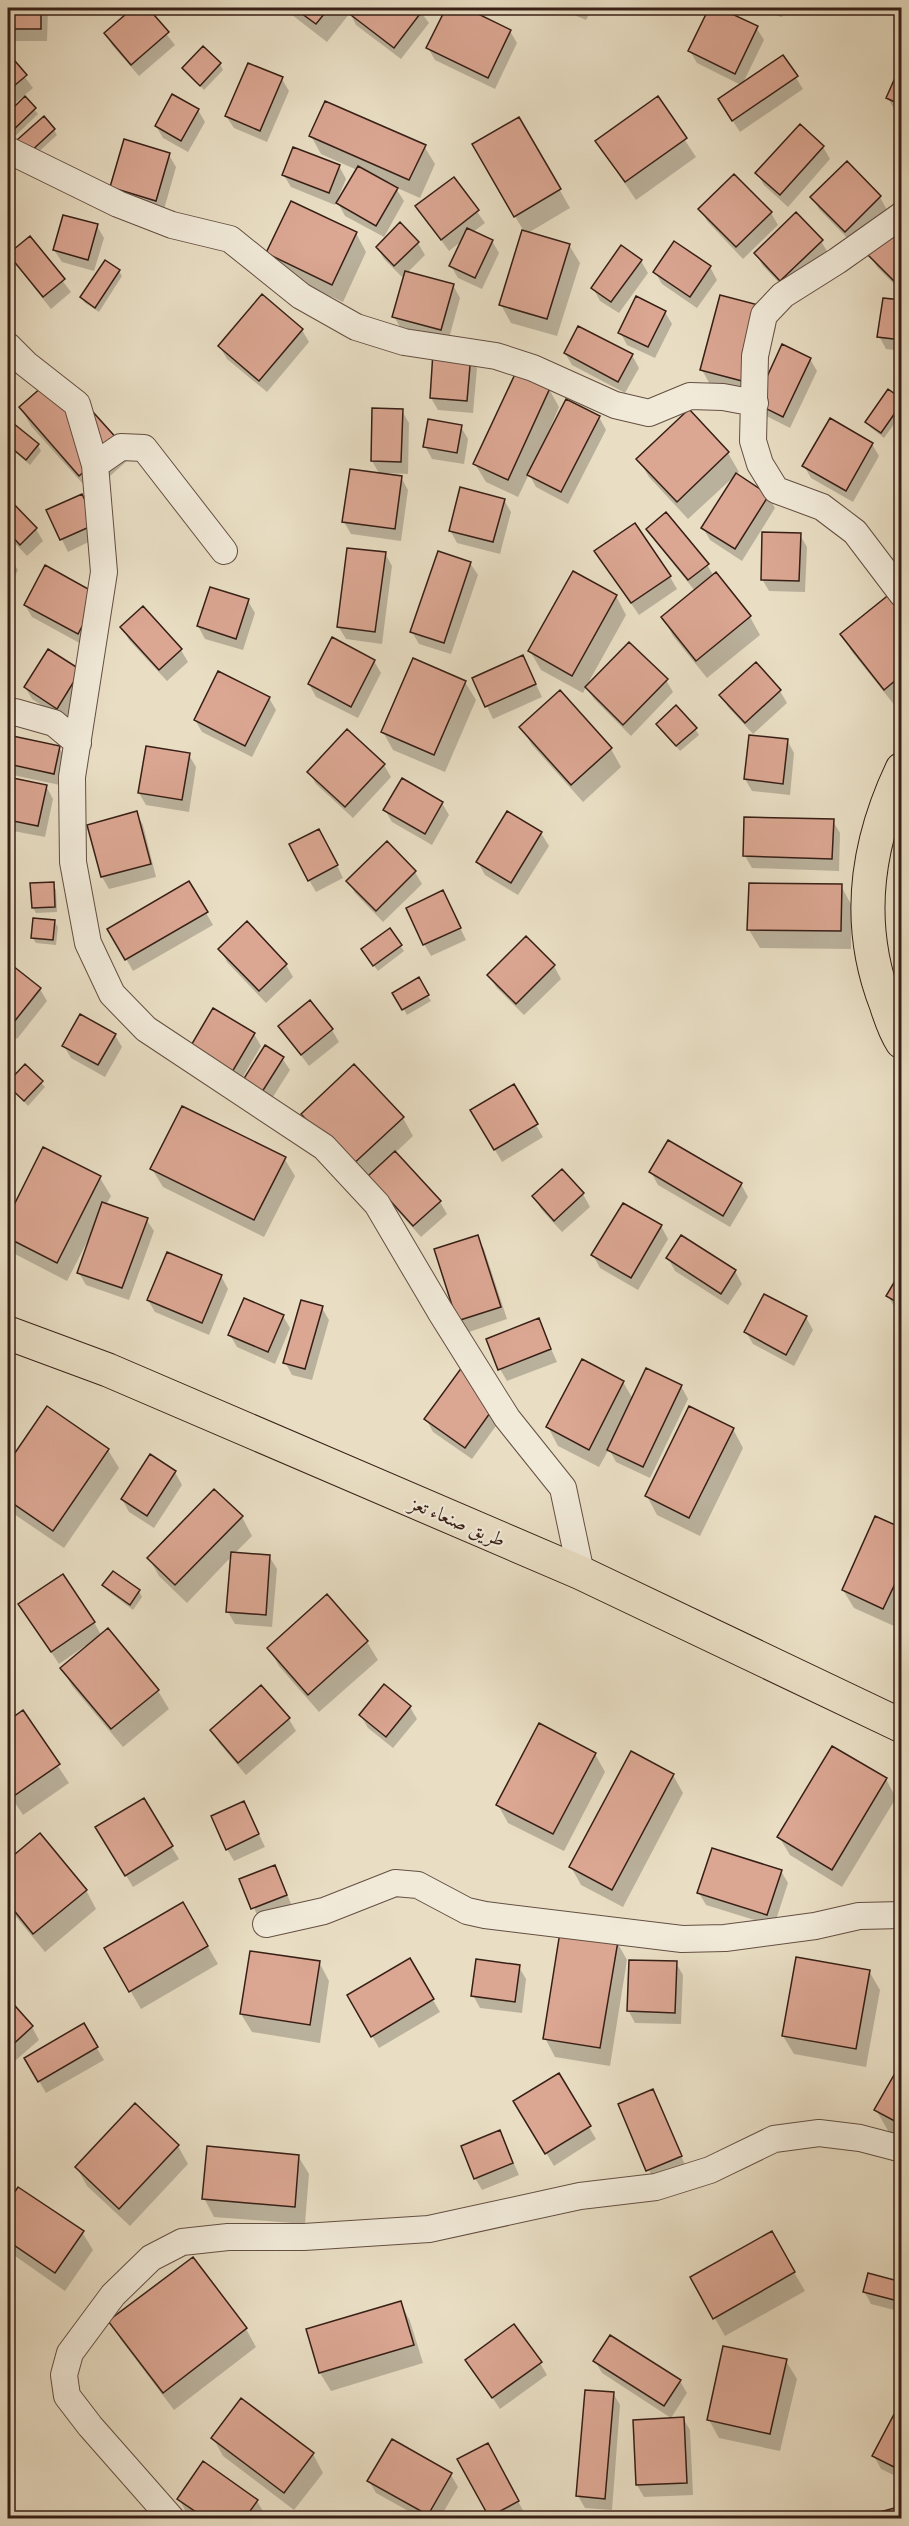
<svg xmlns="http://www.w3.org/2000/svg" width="909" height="2526" font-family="'IM FELL Double Pica',Amiri,serif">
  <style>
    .shadow { fill: #0003 }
    .building { fill: #dba692; stroke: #371f16; stroke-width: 1.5 }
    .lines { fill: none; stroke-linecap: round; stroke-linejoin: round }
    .minor-casing { stroke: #644f42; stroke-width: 28 }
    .trunk-casing { stroke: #371f16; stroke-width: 35 }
    .minor { stroke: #f1ead9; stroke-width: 26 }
    .trunk { stroke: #e9dec4; stroke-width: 33 }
    .labels { text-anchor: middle; stroke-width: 4.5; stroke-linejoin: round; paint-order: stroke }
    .street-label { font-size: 20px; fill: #371f16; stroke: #f1ead9 }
  </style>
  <rect width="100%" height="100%" fill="#e9dec4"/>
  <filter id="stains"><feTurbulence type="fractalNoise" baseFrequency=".00333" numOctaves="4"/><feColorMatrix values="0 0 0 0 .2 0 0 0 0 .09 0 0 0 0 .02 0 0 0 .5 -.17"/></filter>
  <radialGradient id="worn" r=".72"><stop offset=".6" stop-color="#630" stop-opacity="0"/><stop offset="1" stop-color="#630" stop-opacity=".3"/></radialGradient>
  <path class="shadow" d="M8,8H48L47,41H10L8,36Z
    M96,8H134L100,15Z
    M135,8H146L175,45L139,76L112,45L105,33Z
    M283,8H418L429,23L401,59L356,25L350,13L327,42Z
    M448,8H463L510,31L517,43L495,89L435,60L428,48Z
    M558,8H592L586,20Z
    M711,8H716L756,27L764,40L742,85L783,57L803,89L740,132L727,112L741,85L697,63L690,51Z
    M750,8H785L782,17Z
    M814,8H858L857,15Z
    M9,56L33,88L8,109V57Z
    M220,64L223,70L204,90L184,69Z
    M902,66V113L895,111L888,98Z
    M282,79L289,91L267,142L234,128L226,116Z
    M657,98L696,157L636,200L597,142Z
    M25,99L38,114L13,138L8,133V115Z
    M198,110L205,122L188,152L163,138L156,126Z
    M519,119L570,208L528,233L569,245L580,263L557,336L511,323L501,305L523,230L474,145Z
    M800,126L823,147L830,159L788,207L764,185L757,173Z
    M54,130L57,135L33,157L22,146Z
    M311,136L424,146L435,164L420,198L395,187L404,201L384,237L345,216L338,203L357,170L321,154Z
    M169,155L176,167L163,213L111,187Z
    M339,166L346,179L335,205L291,187L283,174Z
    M454,179L485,223L473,232L492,241L499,253L482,289L458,278L451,266L463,240L449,251L417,207Z
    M812,197H880L887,210L852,243L819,209Z
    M700,209L771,213L778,225L743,259L707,221Z
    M902,224V292L877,267L870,255Z
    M97,226L104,238L94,271L62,262L54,250Z
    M356,233L366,252L343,302L278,272L268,253Z
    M30,238L71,292L51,309L17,266L10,254Z
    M821,241L828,253L788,292L763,266L756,254Z
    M418,243L425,255L407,273L453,285L460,298L448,342L401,329L394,316L406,273L402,277L384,259L377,247Z
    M641,261L648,273L619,313L600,301L593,288Z
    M710,267L717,280L697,308L662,284L655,272Z
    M119,271L122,276L99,312L85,303L81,297Z
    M902,302V351L886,349L879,336Z
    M765,309L776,327L757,398L810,359L817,371L790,428L712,388L702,370Z
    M665,312L672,324L655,358L627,345L620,332Z
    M302,330L309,342L267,392L227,359L220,347Z
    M565,353L632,355L639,368L625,393L572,365Z
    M470,356L477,368L473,413L438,410L431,398Z
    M549,389L559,407L548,433L550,434L599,417L606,430L568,504L536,487L529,474L518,497L486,482L475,464Z
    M902,401V413L884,438L870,427L867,422Z
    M21,408L117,442L128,460L91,493L31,426Z
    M402,411L409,423L408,474L388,473V476L401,477L408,490L401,541L351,534L344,522L380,475L372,461Z
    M689,411L728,453L739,472L688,519L649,477L638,459Z
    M8,421L38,445L41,451L30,465L8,446Z
    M461,427L468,439L464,464L432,459L425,446Z
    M872,444L879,456L853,502L811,478L804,466Z
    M8,472L14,483L8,490Z
    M81,496L101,536L68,552L48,511Z
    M768,496L775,508L742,561L710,540L703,528Z
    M8,500L36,529L43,541L27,556L8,536Z
    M504,500L511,512L500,554L457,543L450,530Z
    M648,529L707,565L714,576L716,574L750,617L760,635L707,678L673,636L663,617L695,591L655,541Z
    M800,535L807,547L805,592L769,591L762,579Z
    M385,553L392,566L382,644L346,639L338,626Z
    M8,556L18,570L8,589Z
    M470,563L478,575L451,654L419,644L412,632Z
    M603,563L670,577L677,589L639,615Z
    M98,596L85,646L32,617L25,605Z
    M616,596L626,615L587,685L666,680L673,692L631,736L594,699L586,687L583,693L541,670L530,651Z
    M248,601L255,613L243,650L205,639L198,626Z
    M902,608V702L896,707L852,652L842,634Z
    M122,627L181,650L188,662L167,681L129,640Z
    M523,657L542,697L493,719L474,679Z
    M374,661L381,673L358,718L316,697L309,684Z
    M756,664L780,691L787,703L753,734L728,707L721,695Z
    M80,671L87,684L64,720L32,699L25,687Z
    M465,682L476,700L445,772L393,750L383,732Z
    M269,698L276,710L252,757L202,732L195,720Z
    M658,724L695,729L699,735L680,751Z
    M521,727L611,749L621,767L583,802L532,745Z
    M347,731L384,765L391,777L353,818L316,784L309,772Z
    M8,736L59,747L66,760L60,785L8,774Z
    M787,740L794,753L790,795L752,791L745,779Z
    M189,755L196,767L189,812L146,805L139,793Z
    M8,779L46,786L53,799L45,837L8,830Z
    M442,803L449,815L432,845L392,822L385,810Z
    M136,813L143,825L156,877L109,889L102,877Z
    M507,813L541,833L549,846L518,895L485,875L478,862Z
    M833,821L840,833L839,871L752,868L745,856Z
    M326,843L343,878L316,892L309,880Z
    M387,843L415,872L422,884L383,922L355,893L348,881Z
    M189,883L213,925L133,971L109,929Z
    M53,884L56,890L57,912L36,913L33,908Z
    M841,886L851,904V949L760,948L749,930Z
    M443,892L466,940L431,956L424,944Z
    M54,921L58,927L56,945L36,943L32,937Z
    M389,930L404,951L378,971L366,955Z
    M526,938L554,966L561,979L524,1015L496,987L489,975Z
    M220,949L286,965L293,977L266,1003L227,962Z
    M8,964L40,989L47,1001L17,1039L8,1031Z
    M418,979L431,1001L407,1015L395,993Z
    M279,1026L332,1030L339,1042L309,1066Z
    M254,1034L261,1046L241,1080L244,1082L282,1058L290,1070L264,1111L195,1066Z
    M115,1035L122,1047L105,1077L71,1058L64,1046Z
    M25,1066L45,1087L28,1106L8,1084Z
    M513,1087L543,1137L502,1162L472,1111Z
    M302,1114L403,1118L413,1136L395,1153L440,1202L447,1214L421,1237L377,1188L361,1184L313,1132Z
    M44,1149L100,1178L111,1196L106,1205L146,1219L154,1231L129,1300L86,1285L79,1273L90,1240H88L67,1281L11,1252L8,1246V1220Z
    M284,1158L295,1176L264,1237L163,1187L152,1169Z
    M562,1171L583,1194L590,1207L562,1232L541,1209L534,1196Z
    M651,1172L741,1184L748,1197L730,1227L658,1185Z
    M661,1226L668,1239L638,1290L600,1268L593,1255Z
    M477,1237L484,1249L507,1319L466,1333L459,1321Z
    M668,1258L735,1271L742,1284L728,1305L675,1271Z
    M902,1272V1312L895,1308L888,1296Z
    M221,1276L228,1289L209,1335L155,1312L148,1300Z
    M322,1308L329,1320L312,1380L292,1375L285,1362Z
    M283,1316L290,1328L275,1364L237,1347L230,1335Z
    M806,1317L813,1330L794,1366L753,1344L746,1332Z
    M538,1320L557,1362L507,1381L500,1369Z
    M623,1382L633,1399L681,1386L688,1399L650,1478L616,1462L609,1449L599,1467L558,1446L548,1427Z
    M511,1405L472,1459L433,1432L426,1419Z
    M47,1408L108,1450L119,1468L64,1548L8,1510V1465Z
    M733,1429L743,1448L700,1536L657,1515L647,1496Z
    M151,1456L175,1472L182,1485L154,1528L129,1512L122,1499Z
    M242,1517L252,1536L234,1554L269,1556L277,1569L272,1627L235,1624L228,1612L232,1556L187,1603L159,1576L149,1558Z
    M902,1530V1610L894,1626L854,1608L843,1590Z
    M104,1585L139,1591L142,1597L133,1610L108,1591Z
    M327,1596L367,1642L378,1660L319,1712L279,1666L269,1648Z
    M27,1616L94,1622L101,1635L107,1630L158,1691L169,1709L123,1747L72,1686L62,1668L86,1647L85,1646L59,1664Z
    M261,1687L289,1719L296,1731L246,1775L219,1743L212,1730Z
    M410,1707L417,1719L393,1748L368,1728L361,1716Z
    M23,1713L69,1783L23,1815L8,1792V1723Z
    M595,1754L605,1772L564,1851L508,1823L498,1805Z
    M673,1775L683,1793L623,1907L581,1885L571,1867Z
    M886,1779L896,1798L842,1887L790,1855L779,1837Z
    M143,1800L179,1859L133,1887L97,1827Z
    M244,1803L265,1847L234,1861L227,1849Z
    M39,1835L86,1890L96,1909L45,1952L8,1907V1862Z
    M275,1867L293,1908L260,1921L241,1880Z
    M781,1871L788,1883L774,1926L706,1905L699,1893Z
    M183,1904L218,1964L141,2009L106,1949Z
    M617,1942L627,1960L610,2066L555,2057L545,2038Z
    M410,1960L440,2012L379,2048L349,1996Z
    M319,1962L329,1981L320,2043L252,2032L241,2014Z
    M676,1963L683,1975L681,2024L635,2023L628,2010Z
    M519,1967L526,1979L522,2013L480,2008L473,1995Z
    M869,1971L880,1990L866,2067L794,2054L783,2036Z
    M8,2001L32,2027L39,2040L8,2067Z
    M83,2025L104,2060L46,2093L26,2058Z
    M902,2064V2140L890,2134L876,2110Z
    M558,2075L596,2139L554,2166L515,2101Z
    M652,2091L687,2169L655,2183L620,2104Z
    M500,2132L519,2175L482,2190L475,2178Z
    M178,2146L188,2164L130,2226L87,2186L77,2168Z
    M298,2156L309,2174L305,2224L214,2217L204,2198Z
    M18,2189L82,2232L93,2250L65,2291L8,2251V2205Z
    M771,2233L805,2291L725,2336L692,2278Z
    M192,2259L246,2329L256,2347L174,2410L121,2340L110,2322Z
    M902,2283V2312L871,2304L864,2291Z
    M400,2302L410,2321L423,2363L331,2391L320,2373L308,2330Z
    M467,2360L540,2363L547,2375L500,2409Z
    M595,2361L680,2381L687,2393L671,2418L602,2373Z
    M786,2361L797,2379L780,2451L719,2438L709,2420Z
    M613,2393L620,2405L612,2510L585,2508L578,2496Z
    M902,2405V2479L881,2469L874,2456Z
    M683,2418L690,2430L693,2495L644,2497L637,2485Z
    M213,2438L313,2454L323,2473L294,2510L223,2456Z
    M494,2457L525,2514L517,2518H491L459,2460Z
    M451,2475L458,2487L440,2518H421L376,2493L369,2481Z
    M179,2499L257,2501L264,2513L262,2518H196L186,2512Z
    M902,2508V2518H862Z
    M815,2514L817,2518H805Z"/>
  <path class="building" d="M8,8H41V29H8Z
    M133,8H148L169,32L131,65L104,33Z
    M294,8H329L316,24Z
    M351,8H420L423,10L394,48L347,12Z
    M446,8H466L511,30L488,78L426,48Z
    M709,8H719L758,26L735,74L688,51Z
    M203,46L221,63L200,86L182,68Z
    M9,54L27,75L8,91V55Z
    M783,55L798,76L732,121L718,99Z
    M902,62V105L886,98Z
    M248,63L283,77L260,131L225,116Z
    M172,94L199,109L181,141L155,126Z
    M25,96L36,108L9,134L8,113Z
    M658,96L687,138L625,182L595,141Z
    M325,101L426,145L409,180L309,136Z
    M44,116L55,129L29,153L17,140Z
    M519,117L561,189L514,217L472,144Z
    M800,124L824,146L780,195L755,173Z
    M124,139L170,153L156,201L110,187Z
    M293,147L340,165L329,193L282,175Z
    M847,161L881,196L845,232L810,197Z
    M358,166L398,188L376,226L336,203Z
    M734,174L772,212L736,247L698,209Z
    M454,177L479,210L441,240L415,206Z
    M291,201L357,232L332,285L266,253Z
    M796,212L823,240L780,281L754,253Z
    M63,215L98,224L88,260L53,250Z
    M400,222L419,242L394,266L376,247Z
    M902,222V289L868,255Z
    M467,228L493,240L475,278L449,266Z
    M522,230L570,244L547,319L499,305Z
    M30,236L65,279L43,297L8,254Z
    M674,241L711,266L690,297L653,272Z
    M621,245L642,260L611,302L591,288Z
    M105,260L120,270L95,308L80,297Z
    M405,271L454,284L441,330L392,317Z
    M262,294L303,329L259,381L218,346Z
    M720,295L766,307L746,382L700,370Z
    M636,296L666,311L648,347L618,333Z
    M883,298L902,300V340L877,337Z
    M578,326L633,354L618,382L564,353Z
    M782,344L811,358L783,417L755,403Z
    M433,352L471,354L467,401L430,398Z
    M516,372L550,388L508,480L473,464Z
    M58,373L119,441L79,476L19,407Z
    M888,389L902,399V403L881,433L865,422Z
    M566,399L600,416L561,492L527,475Z
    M372,408L403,409L401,462L371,461Z
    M689,409L729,452L677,502L636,459Z
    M830,418L873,443L846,491L802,466Z
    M8,419L39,444L26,460L8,445Z
    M428,419L462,425L457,453L423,447Z
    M350,469L402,476L395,529L342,522Z
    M736,473L769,495L735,549L701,528Z
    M460,487L505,499L493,542L449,531Z
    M82,494L96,524L60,540L46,510Z
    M8,498L37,528L20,545L8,532Z
    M666,512L709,564L688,580L646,529Z
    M635,523L671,576L631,603L594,551Z
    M762,532L801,533L799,581L761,580Z
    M347,548L386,552L375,632L337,627Z
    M438,551L471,562L444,643L410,632Z
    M45,565L99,595L78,634L24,605Z
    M573,571L617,595L572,676L528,651Z
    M716,572L751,616L696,661L661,617Z
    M210,587L249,599L236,639L197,626Z
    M891,593L902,606V675L884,690L840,634Z
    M143,606L182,649L159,670L120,627Z
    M332,637L375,660L351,707L308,684Z
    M629,642L668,679L623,725L585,687Z
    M48,649L81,670L57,709L24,687Z
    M523,655L536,684L485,707L472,678Z
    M413,658L466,681L434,755L381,732Z
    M756,662L781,690L745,723L719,695Z
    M218,671L270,697L245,746L194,720Z
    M560,690L612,748L571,785L519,727Z
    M676,705L697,728L676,746L656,724Z
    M347,729L385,764L345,807L307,772Z
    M8,735L60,746L54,774L8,764Z
    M749,735L788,739L783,784L744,779Z
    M146,746L190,753L182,800L138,793Z
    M8,777L47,785L38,826L8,820Z
    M402,778L443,802L425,834L383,810Z
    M137,811L151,864L101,877L87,825Z
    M507,811L542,832L511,883L476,862Z
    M744,817L834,819L832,859L743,856Z
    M319,829L338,865L308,881L289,844Z
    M387,841L416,871L376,911L346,881Z
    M189,881L208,912L125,960L107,929Z
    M54,882L55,907L32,908L30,883Z
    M749,883L842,884L841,931L747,930Z
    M443,890L461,928L423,945L406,908Z
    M33,918L55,920L53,940L31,938Z
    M247,921L287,964L259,991L218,949Z
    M390,928L402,945L373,966L361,949Z
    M526,936L555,965L516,1004L487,975Z
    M8,962L41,988L10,1027L8,1026Z
    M419,977L429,995L402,1010L392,993Z
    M310,1000L333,1029L301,1055L278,1026Z
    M213,1008L255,1033L228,1079L186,1054Z
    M80,1014L116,1034L98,1065L62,1046Z
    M265,1045L284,1057L257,1100L238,1088Z
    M25,1064L43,1081L24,1101L8,1086V1082Z
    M354,1064L404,1117L350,1167L301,1114Z
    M514,1084L538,1124L494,1150L470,1110Z
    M182,1106L286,1157L254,1220L150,1169Z
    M668,1140L742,1183L723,1216L649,1172Z
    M43,1147L101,1176L57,1263L8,1238V1217Z
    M395,1151L441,1201L413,1226L368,1176Z
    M562,1169L584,1193L554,1221L532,1196Z
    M102,1202L148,1218L122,1288L77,1273Z
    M623,1203L662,1225L631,1278L591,1255Z
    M478,1235L501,1307L457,1321L434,1249Z
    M681,1235L736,1270L721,1294L666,1258Z
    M167,1252L222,1275L202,1323L147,1300Z
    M902,1269V1305L886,1296Z
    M764,1294L807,1316L786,1355L744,1332Z
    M244,1298L284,1315L268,1352L228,1335Z
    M301,1300L323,1306L305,1369L283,1363Z
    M539,1318L551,1349L498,1370L486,1339Z
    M582,1359L624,1381L589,1450L546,1427Z
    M465,1363L505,1392L465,1448L424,1419Z
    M646,1368L682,1385L643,1467L607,1450Z
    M47,1406L109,1449L53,1531L8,1500V1463Z
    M689,1406L734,1428L689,1518L645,1496Z
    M150,1454L176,1471L147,1516L121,1499Z
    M214,1489L243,1516L175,1585L147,1558Z
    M875,1516L902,1528V1569L883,1609L842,1590Z
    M231,1552L270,1555L266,1615L226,1612Z
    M113,1571L140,1590L130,1605L102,1585Z
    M63,1574L95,1622L51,1652L18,1604Z
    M327,1594L368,1641L308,1695L267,1648Z
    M108,1628L159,1690L111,1729L60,1668Z
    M384,1684L411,1706L386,1737L359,1715Z
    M261,1685L290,1718L238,1763L210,1730Z
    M23,1710L60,1764L11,1798L8,1792V1721Z
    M539,1723L596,1753L553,1834L496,1805Z
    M832,1746L887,1778L832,1870L777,1837Z
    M631,1751L674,1774L612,1890L569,1867Z
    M144,1798L173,1846L125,1876L95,1827Z
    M244,1801L259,1834L226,1850L211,1816Z
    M40,1833L87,1890L33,1934L8,1903V1860Z
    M712,1848L782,1870L767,1915L697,1893Z
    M275,1865L287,1895L251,1909L239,1879Z
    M183,1902L208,1946L129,1992L104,1948Z
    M560,1932L618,1941L600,2048L543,2039Z
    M250,1951L320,1961L310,2025L240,2014Z
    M796,1957L870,1970L856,2049L782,2036Z
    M410,1958L434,1999L371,2037L347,1995Z
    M476,1959L520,1965L515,2002L471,1996Z
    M629,1960L677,1961L675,2013L627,2011Z
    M8,1998L33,2026L8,2049Z
    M84,2023L98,2047L38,2082L24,2058Z
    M902,2061V2125L874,2110Z
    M559,2073L591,2126L545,2154L513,2101Z
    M653,2089L682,2156L646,2171L618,2104Z
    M135,2103L179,2145L119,2209L75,2167Z
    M500,2130L513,2163L474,2179L461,2146Z
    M207,2146L299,2155L295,2207L202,2199Z
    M18,2187L84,2231L55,2273L8,2241V2202Z
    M772,2231L795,2272L713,2319L690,2277Z
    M193,2257L247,2328L163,2393L108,2321Z
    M868,2273L902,2282V2302L863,2292Z
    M401,2301L414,2345L319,2373L306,2329Z
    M514,2324L542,2362L492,2398L465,2360Z
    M610,2335L681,2380L664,2406L593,2361Z
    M723,2346L787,2359L770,2434L707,2420Z
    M585,2390L614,2392L605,2499L576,2496Z
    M241,2398L314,2453L284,2493L211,2438Z
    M900,2403H902V2471L872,2456Z
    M684,2417L687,2483L636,2485L633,2420Z
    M392,2439L452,2473L428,2515L367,2481Z
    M488,2443L519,2501L489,2517L457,2459Z
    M203,2461L258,2500L245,2518H205L177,2499Z
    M902,2506V2518H861V2517Z"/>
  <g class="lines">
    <g class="minor-casing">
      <path id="minor" d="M8,150L118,204L172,225L230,239L301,296L356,327L404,342L496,356L533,368L615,405L649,413L690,396L723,397L755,403
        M902,215L837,261L783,295L764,315L755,356L753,441L760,464L776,490L822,507L855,532L902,594
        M8,346L26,364L77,404L95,465L104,572L72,777L73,862L88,943L112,994L146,1029L324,1147L377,1204L440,1311L507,1418L563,1488L581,1573
        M95,465L121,447L144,448L224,551
        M8,715L15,712L54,723L78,743
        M266,1924L324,1911L395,1883L418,1885L467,1911L485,1915L682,1939L725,1938L815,1926L859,1916L902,1915
        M171,2518L90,2426L67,2396L64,2375L70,2353L113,2295L151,2258L182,2242L228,2237H304L429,2229L580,2196L656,2187L710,2170L774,2139L819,2133L860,2138L902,2149"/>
    </g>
    <g class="trunk-casing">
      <path id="trunk" d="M902,769C866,845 855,924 886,1004C890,1016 894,1030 902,1042
        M8,1333L108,1370L581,1573L902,1726"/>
    </g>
    <use href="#minor" class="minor"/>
    <use href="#trunk" class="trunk"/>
  </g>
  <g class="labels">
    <g class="street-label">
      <text transform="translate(458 1521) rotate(23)" y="7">طريق صنعاء تعز</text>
    </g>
  </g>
  <rect width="909" height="2526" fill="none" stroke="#e9dec4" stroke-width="30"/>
  <rect x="9" y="9" width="891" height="2508" fill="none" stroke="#371f16" stroke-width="3"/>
  <rect x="15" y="15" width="879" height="2496" fill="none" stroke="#371f16" stroke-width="1.5"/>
  <rect width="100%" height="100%" filter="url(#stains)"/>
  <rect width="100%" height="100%" fill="url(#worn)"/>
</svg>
